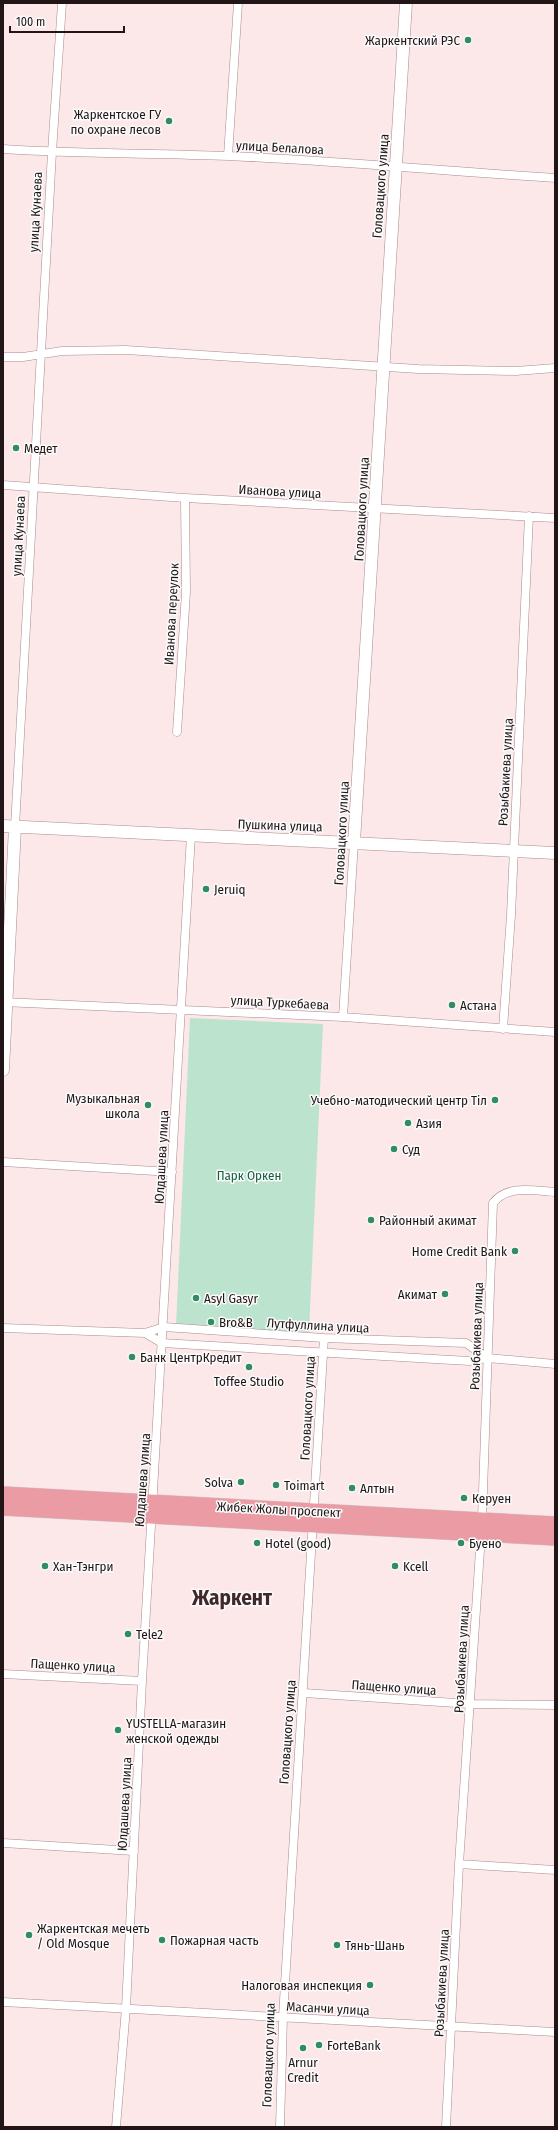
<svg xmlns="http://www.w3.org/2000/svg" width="558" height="2130" font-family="'Fira Sans Condensed',sans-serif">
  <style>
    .green { fill: #bce3cd }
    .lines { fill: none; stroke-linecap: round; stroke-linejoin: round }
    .street-casing { stroke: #aa8a8d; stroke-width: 9 }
    .secondary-casing { stroke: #aa8a8d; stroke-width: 13 }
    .highway-casing { stroke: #cecccc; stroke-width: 16 }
    .street { stroke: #fff; stroke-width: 8 }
    .secondary { stroke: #fff; stroke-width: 12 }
    .highway { stroke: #ea9ba4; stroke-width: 15 }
    .poi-dot { fill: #328c63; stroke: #fbfbfb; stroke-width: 1.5 }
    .labels { text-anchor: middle; stroke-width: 3; stroke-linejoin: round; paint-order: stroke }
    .poi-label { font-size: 13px; fill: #211517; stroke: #fbfbfb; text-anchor: start }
    .street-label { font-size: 13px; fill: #211517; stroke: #fbfbfb }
    .park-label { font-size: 13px; fill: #116140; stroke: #fbfbfb }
    .town-label { font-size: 21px; font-weight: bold; fill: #42282b; stroke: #fbfbfb }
  </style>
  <rect width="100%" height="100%" fill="#fde8e9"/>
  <path class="green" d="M190,1018L323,1024L309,1332L176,1326Z"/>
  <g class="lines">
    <g class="street-casing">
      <path id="street" d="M3,149C78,154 154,153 229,156C338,161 446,171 555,178
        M228,156L238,3
        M3,357H23L62,351L126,350L418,369L516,371L555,368
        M3,485L185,498L555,518
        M177,732L186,592L185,498
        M15,827L52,152L62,3
        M3,1002L343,1017L555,1032
        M343,1017L354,842
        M503,1029L511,915L529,516
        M3,1162L172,1172
        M3,1328L145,1333L164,1327L324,1338L466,1343L487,1358
        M145,1333L162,1343L469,1361L487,1358L555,1364
        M3,1674L142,1681
        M304,1693L471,1704L555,1705
        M3,1843L134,1851
        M459,1864L555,1870
        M3,2002L555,2032
        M116,2127L126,2008L142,1681L191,835
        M280,2127L283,2017L324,1338
        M446,2127L459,1864L482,1520L493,1203C508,1184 534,1191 555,1192"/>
    </g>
    <g class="secondary-casing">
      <path id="secondary" d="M3,826L555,853
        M354,842L406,3
        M3,1070L15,827"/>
    </g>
    <g class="highway-casing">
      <path id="highway" d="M3,1494L555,1524
        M3,1508L555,1538"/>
    </g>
    <use href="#street" class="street"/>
    <use href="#secondary" class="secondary"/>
    <use href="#highway" class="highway"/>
  </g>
  <g class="poi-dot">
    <circle cx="468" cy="40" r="4"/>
    <circle cx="169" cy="121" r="4"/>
    <circle cx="16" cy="448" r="4"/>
    <circle cx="206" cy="889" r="4"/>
    <circle cx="452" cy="1005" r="4"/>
    <circle cx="495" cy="1100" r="4"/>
    <circle cx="148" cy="1105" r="4"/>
    <circle cx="408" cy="1123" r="4"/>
    <circle cx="394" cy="1149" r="4"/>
    <circle cx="371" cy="1220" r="4"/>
    <circle cx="515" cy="1251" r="4"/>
    <circle cx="445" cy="1294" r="4"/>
    <circle cx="196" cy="1298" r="4"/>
    <circle cx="211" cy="1322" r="4"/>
    <circle cx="132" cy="1357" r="4"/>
    <circle cx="249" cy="1367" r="4"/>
    <circle cx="241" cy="1482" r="4"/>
    <circle cx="276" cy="1485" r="4"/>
    <circle cx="352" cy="1488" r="4"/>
    <circle cx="464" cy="1498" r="4"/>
    <circle cx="257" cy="1543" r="4"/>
    <circle cx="461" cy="1543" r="4"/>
    <circle cx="45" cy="1566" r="4"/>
    <circle cx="395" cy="1566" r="4"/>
    <circle cx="128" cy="1634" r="4"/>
    <circle cx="118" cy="1730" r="4"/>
    <circle cx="29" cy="1935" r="4"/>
    <circle cx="162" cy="1940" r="4"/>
    <circle cx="337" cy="1945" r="4"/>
    <circle cx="370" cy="1985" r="4"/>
    <circle cx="319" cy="2045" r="4"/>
    <circle cx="303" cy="2048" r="4"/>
  </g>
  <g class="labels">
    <g class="poi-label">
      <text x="460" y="45" text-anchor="end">Жаркентский РЭС</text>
      <text x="161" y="119" text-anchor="end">Жаркентское ГУ<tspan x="161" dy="15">по охране лесов</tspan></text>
      <text x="24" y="453">Медет</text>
      <text x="214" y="894">Jeruiq</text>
      <text x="460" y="1010">Астана</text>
      <text x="140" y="1103" text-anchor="end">Музыкальная<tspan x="140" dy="15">школа</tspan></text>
      <text x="487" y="1105" text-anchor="end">Учебно-матодический центр Тіл</text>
      <text x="416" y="1128">Азия</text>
      <text x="402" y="1154">Суд</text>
      <text x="379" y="1225">Районный акимат</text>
      <text x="507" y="1256" text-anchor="end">Home Credit Bank</text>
      <text x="437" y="1299" text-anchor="end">Акимат</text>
      <text x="204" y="1303">Asyl Gasyr</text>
      <text x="219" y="1327">Bro&amp;B</text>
      <text x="140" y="1362">Банк ЦентрКредит</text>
      <text x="249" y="1386" text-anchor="middle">Toffee Studio</text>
      <text x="233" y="1487" text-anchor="end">Solva</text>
      <text x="284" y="1490">Toimart</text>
      <text x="360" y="1493">Алтын</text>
      <text x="472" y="1503">Керуен</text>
      <text x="265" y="1548">Hotel (good)</text>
      <text x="469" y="1548">Буено</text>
      <text x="53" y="1571">Хан-Тэнгри</text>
      <text x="403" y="1571">Kcell</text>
      <text x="136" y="1639">Tele2</text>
      <text x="126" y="1728">YUSTELLA-магазин<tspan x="126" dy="15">женской одежды</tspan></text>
      <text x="37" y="1933">Жаркентская мечеть<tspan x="37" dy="15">/ Old Mosque</tspan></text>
      <text x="170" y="1945">Пожарная часть</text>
      <text x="345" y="1950">Тянь-Шань</text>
      <text x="362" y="1990" text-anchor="end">Налоговая инспекция</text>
      <text x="327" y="2050">ForteBank</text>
      <text x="303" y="2067" text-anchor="middle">Arnur<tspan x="303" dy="15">Credit</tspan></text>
    </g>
    <g class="street-label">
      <text transform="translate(280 147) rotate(3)" y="5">улица Белалова</text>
      <text transform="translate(380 186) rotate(-86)" y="5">Головацкого улица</text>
      <text transform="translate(35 212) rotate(-87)" y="5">улица Кунаева</text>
      <text transform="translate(280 491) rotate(3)" y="5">Иванова улица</text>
      <text transform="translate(361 509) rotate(-87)" y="5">Головацкого улица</text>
      <text transform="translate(18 536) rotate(-87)" y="5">улица Кунаева</text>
      <text transform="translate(171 614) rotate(-87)" y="5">Иванова переулок</text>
      <text transform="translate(505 772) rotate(-87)" y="5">Розыбакиева улица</text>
      <text transform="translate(280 825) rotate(2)" y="5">Пушкина улица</text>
      <text transform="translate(341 833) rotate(-87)" y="5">Головацкого улица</text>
      <text transform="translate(280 1002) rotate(3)" y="5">улица Туркебаева</text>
      <text transform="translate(161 1157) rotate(-87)" y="5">Юлдашева улица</text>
      <text transform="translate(318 1325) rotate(3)" y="5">Лутфуллина улица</text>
      <text transform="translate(476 1336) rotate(-88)" y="5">Розыбакиева улица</text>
      <text transform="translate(307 1408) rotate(-87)" y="5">Головацкого улица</text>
      <text transform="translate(142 1480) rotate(-86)" y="5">Юлдашева улица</text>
      <text transform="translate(279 1509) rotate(3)" y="5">Жибек Жолы проспект</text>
      <text transform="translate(461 1659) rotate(-87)" y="5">Розыбакиева улица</text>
      <text transform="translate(73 1665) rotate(3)" y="5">Пащенко улица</text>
      <text transform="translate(394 1687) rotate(4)" y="5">Пащенко улица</text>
      <text transform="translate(287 1732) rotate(-86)" y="5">Головацкого улица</text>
      <text transform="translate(124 1804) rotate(-87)" y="5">Юлдашева улица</text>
      <text transform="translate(441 1983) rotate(-87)" y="5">Розыбакиева улица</text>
      <text transform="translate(328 2008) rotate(3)" y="5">Масанчи улица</text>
      <text transform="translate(268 2055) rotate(-88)" y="5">Головацкого улица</text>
    </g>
    <g class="park-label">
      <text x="249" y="1180">Парк Оркен</text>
    </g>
    <g class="town-label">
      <text x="232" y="1605">Жаркент</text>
    </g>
  </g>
  <rect width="558" height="2130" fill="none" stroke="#211517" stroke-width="8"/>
  <path d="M10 26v6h114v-6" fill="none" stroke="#211517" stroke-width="2"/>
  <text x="16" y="26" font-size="12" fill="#211517" stroke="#fbfbfb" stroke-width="3" paint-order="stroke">100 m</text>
</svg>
